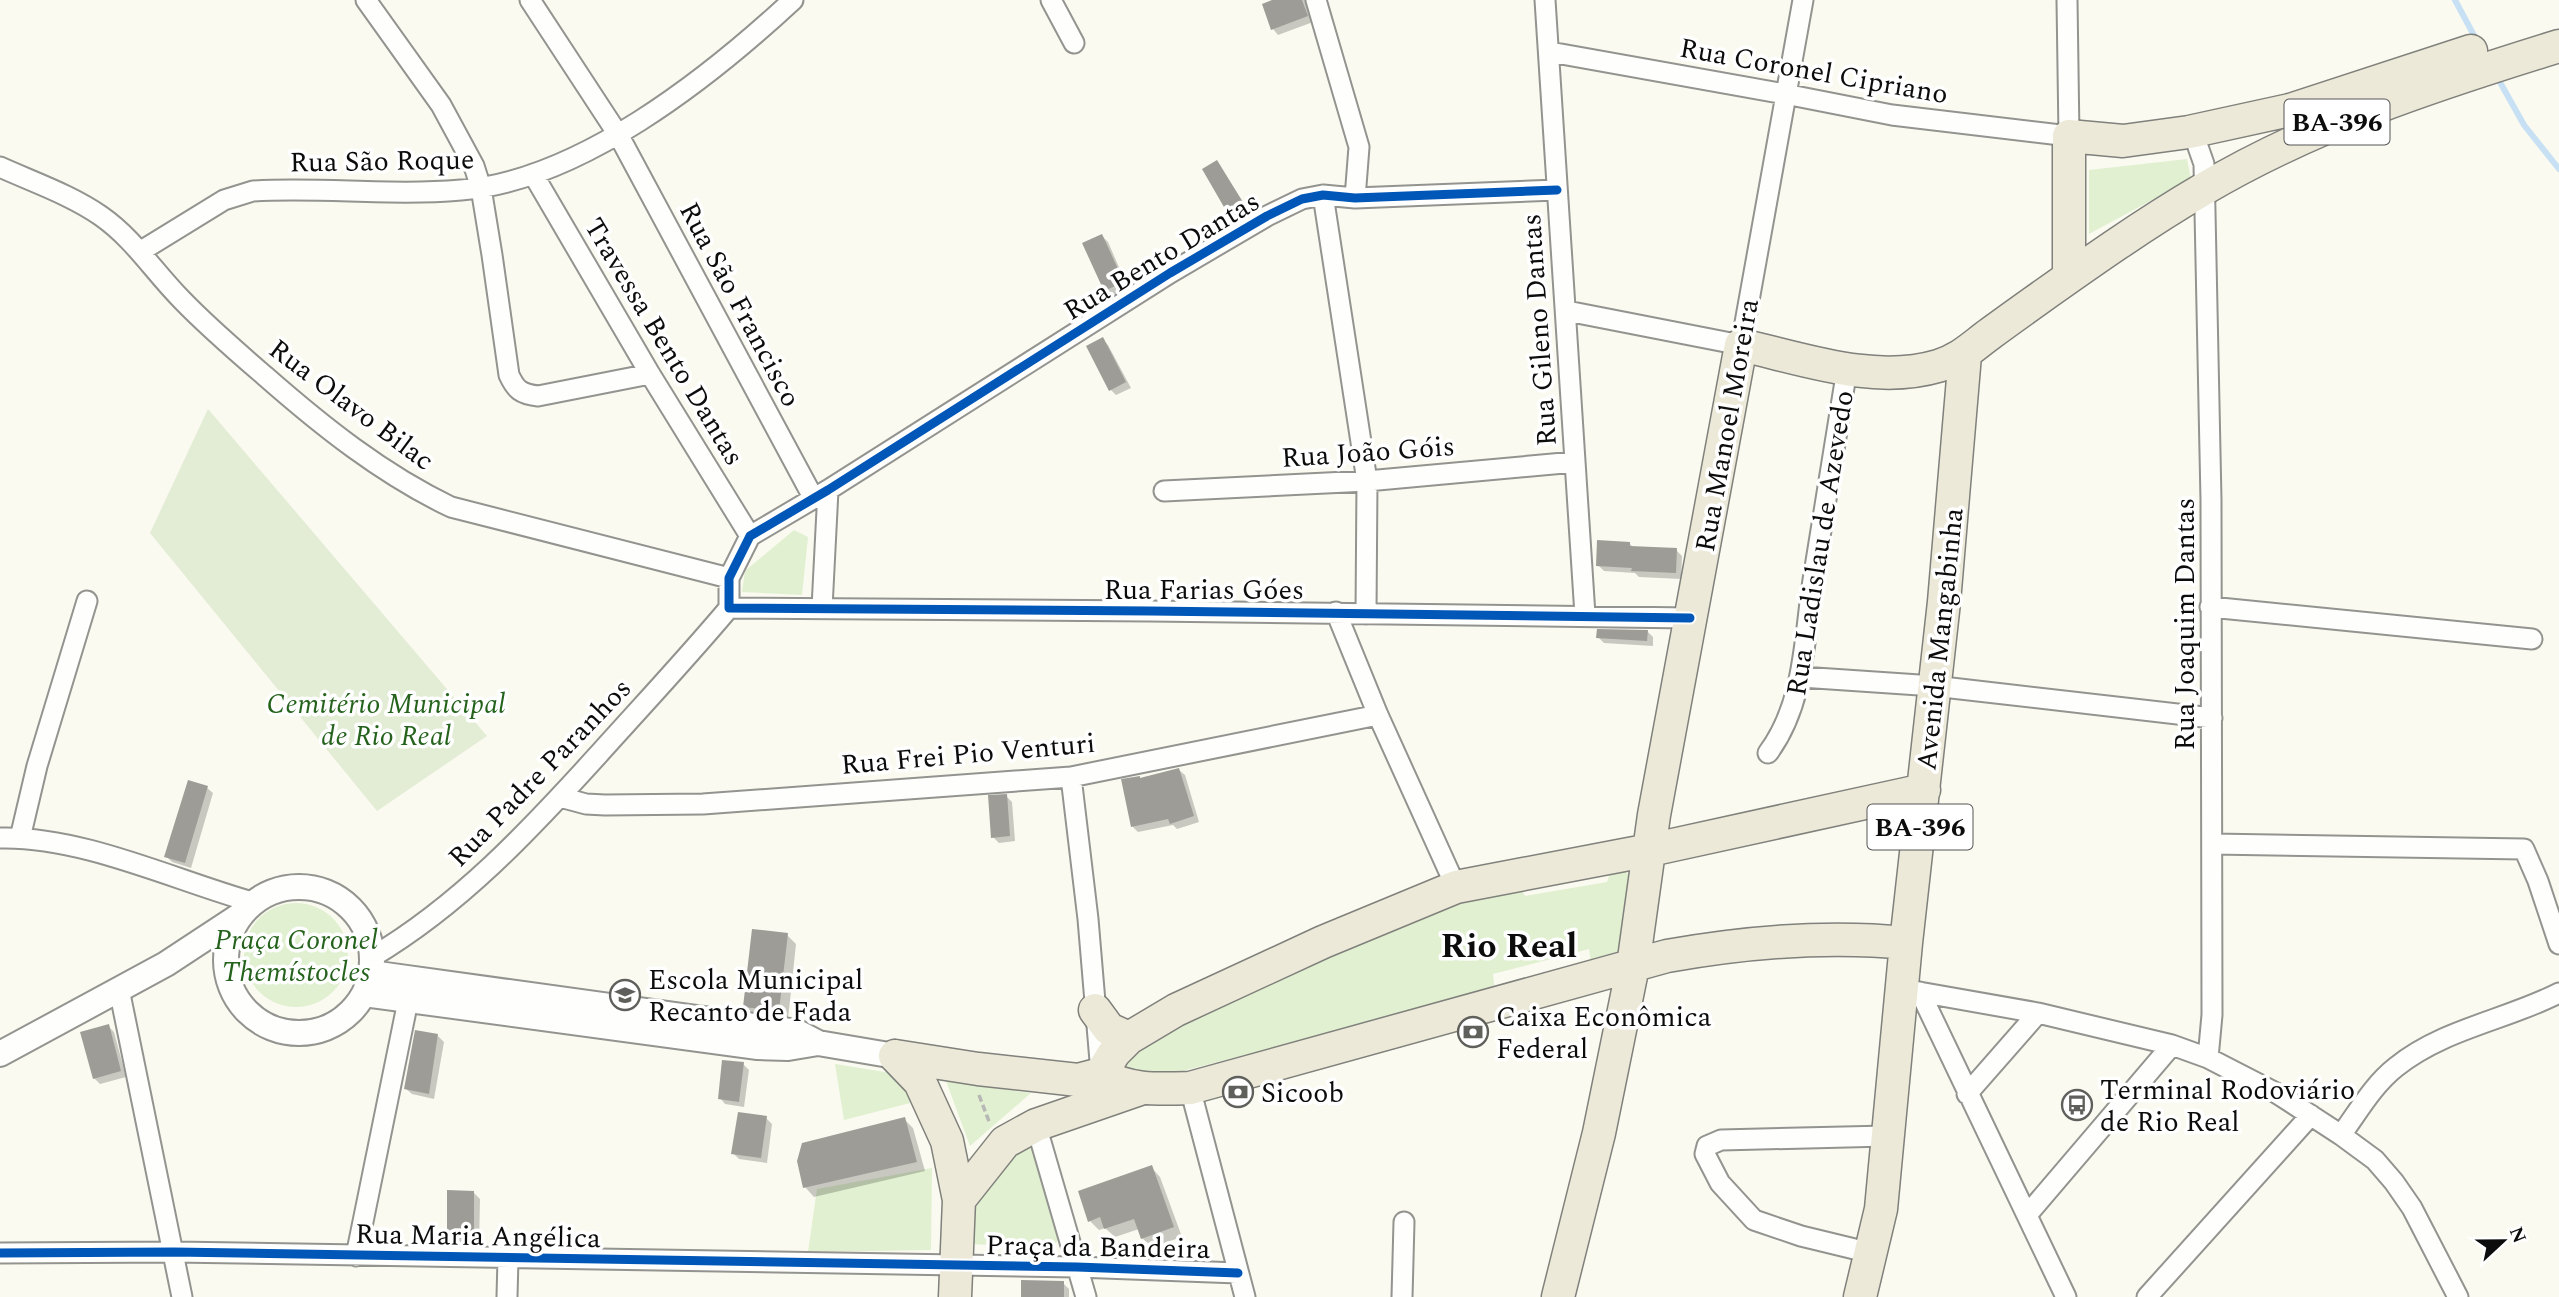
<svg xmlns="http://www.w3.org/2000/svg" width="2559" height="1297" font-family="Spectral,serif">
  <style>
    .green { fill: #e0f0d0 }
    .cemetery { fill: #e3ecd4 }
    .shadow { fill: #0003 }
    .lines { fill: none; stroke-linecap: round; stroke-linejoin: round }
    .stream { stroke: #c7e0f4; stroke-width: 6 }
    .building { fill: #9d9c96 }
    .minor-casing { stroke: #93938f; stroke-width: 23 }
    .tertiary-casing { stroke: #93938f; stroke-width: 28 }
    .primary-casing { stroke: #80807c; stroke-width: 35 }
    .path { stroke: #b7b7b5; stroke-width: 3.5; stroke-dasharray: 7 3.5; stroke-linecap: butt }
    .minor { stroke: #fefefd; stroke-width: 19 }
    .tertiary { stroke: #fefefd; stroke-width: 24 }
    .primary { stroke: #ece9d8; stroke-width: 32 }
    .cycleway-casing { stroke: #fff; stroke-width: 13 }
    .cycleway { stroke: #0057b8; stroke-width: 9 }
    .labels { text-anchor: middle; stroke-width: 7; stroke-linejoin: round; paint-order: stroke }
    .shield { fill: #fff; stroke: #555; stroke-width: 2 }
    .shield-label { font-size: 26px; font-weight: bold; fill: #0c0c0c }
    .street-label { font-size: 28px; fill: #0c0c0c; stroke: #fff }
    .park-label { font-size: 28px; font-style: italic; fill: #25631d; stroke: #fff }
    .poi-label { font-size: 28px; fill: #0c0c0c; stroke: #fff; text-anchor: start }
    .district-label { font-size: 35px; font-weight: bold; fill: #0c0c0c; stroke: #fff }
  </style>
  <rect width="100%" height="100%" fill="#fafaf0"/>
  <path class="green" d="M2187,159L2191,179L2089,234V170Z
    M794,530L808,537L802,595L742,592L745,571Z
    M1611,870H1622L1631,876L1622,949L1614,955L1591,963L1589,949L1493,974L1495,992L1174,1073L1126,1072L1121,1061L1183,1015L1453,897L1519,884L1525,896L1607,882Z
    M244 955a52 52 0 1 1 104 0a52 52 0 1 1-104 0Z
    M835,1064L891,1073L907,1087L910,1103L844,1120Z
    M946,1081L1031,1093L970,1146Z
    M1030,1143L1059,1239L1052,1248L970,1244L975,1200L1016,1144Z
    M932,1168L931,1250L808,1252L817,1189Z"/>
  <path class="cemetery" d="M208,409L487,736L377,811L150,533Z"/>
  <path class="shadow" d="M1277,0H1305L1313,22L1278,35L1273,29Z
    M1217,162L1249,211L1236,218L1230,213Z
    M1102,236L1108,242L1128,288L1111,296L1105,290Z
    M1102,339L1108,345L1131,388L1116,395L1111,390Z
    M1629,543L1634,548L1676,550L1682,556L1681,579L1639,577L1635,573L1604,571L1598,565Z
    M1647,631L1653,637V646L1604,643L1598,637Z
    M1179,770L1185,775L1199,822L1177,829L1173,825L1138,832L1133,827L1141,780Z
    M207,788L213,793L191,868L172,862L166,856Z
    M1006,796L1012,802L1015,841L999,843L993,837Z
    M787,935L796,944L788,1019L754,1015L745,1006Z
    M108,1026L114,1032L126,1077L100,1084L94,1078Z
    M438,1036L444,1042L434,1099L412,1094L406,1089Z
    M743,1064L749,1070L744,1107L725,1104L720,1098Z
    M766,1118L772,1124L767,1163L739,1159L733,1153Z
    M904,1119L913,1128L925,1171L814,1197L805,1187Z
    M1151,1167L1160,1177L1182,1237L1152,1247L1142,1238L1139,1229L1115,1237L1105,1228L1099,1230L1090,1221Z
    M474,1193L480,1199L479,1245L454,1244L448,1238Z
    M1063,1283L1069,1289V1297H1022Z"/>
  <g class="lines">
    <path class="stream" d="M2455,0L2477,41
      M2496,75L2524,125L2559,169"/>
  </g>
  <path class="building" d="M1272,0H1302L1308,16L1271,30L1262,4Z
    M1217,160L1244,204L1228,214L1202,169Z
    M1102,234L1124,282L1104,291L1082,243Z
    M1103,337L1126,382L1109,391L1086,346Z
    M1597,540L1630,542V546L1677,548L1676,573L1631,571L1632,568L1596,566Z
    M1597,629L1648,630L1647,641L1596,638Z
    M1179,768L1194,816L1170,824L1168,819L1131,827L1121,779L1140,776V778Z
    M188,780L208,786L185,863L164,857Z
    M1007,794L1010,836L991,838L988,795Z
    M752,929L788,933L779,1011L743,1007Z
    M109,1024L121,1071L93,1079L80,1032Z
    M415,1030L438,1034L429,1094L404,1089Z
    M722,1060L744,1062L739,1102L718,1099Z
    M738,1112L767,1116L761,1158L731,1154Z
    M905,1117L917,1162L803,1188L797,1161L802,1143Z
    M1152,1165L1174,1227L1141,1239L1134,1219L1104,1229L1100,1217L1088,1222L1078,1191Z
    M447,1190L474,1191V1239H447Z
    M1021,1280L1064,1281V1297H1021Z"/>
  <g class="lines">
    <g class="minor-casing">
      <path id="minor" d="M366,0L441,105L474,166L481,188L492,255L509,375C516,390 521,394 538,396L650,374
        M530,0L619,136L814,499
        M1051,0L1074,43
        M1316,0L1359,147L1355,198
        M1545,0L1585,615
        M1550,52L1785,94L1892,115L2069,136L2067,0
        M2189,132L2197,144L2204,164L2211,500L2212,1015L2208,1058
        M0,167C33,182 71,195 101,216C134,239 154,272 182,300C208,327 236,351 265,376C322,426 382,474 451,507L729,578
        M533,174L650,374L750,536
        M1323,195L1367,481L1366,614
        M141,251L224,200L253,191C322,187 392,196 461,190C579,181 709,78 793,0
        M1567,311L1741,345L1803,0
        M1164,491L1367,481L1575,462
        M2210,607L2532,639
        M729,608V578L750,536L828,490L1170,273L1267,216L1302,199L1323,195L1355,198L1557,190
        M729,608L1150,611L1690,618
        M822,608L828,490
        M1336,612L1378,715L1456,887
        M1801,677L1934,686L2212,718
        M1768,753C1805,703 1804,639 1813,580C1824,509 1836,439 1847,369
        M1071,777L1088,919L1101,1073
        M560,797L586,804L605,805L703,804L1071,777L1378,715
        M0,838C82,836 174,880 252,902
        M20,838L37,766L87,601
        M2213,844L2524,849L2538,881L2559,944
        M372,957C460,905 530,830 598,755C642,706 687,658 729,608
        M119,989L182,1297
        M1902,989L2038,1013L2172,1045L2208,1058L2278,1094L2341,1135L2375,1160L2394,1182L2412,1208L2458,1297
        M1920,992L2066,1297
        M1190,1088L1245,1297
        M1967,1094L2038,1013
        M1036,1125L1086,1297
        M2341,1135C2358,1112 2373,1085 2396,1067C2443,1029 2506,1020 2559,993
        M2027,1215L2172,1045
        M0,1253L174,1252L1077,1267L1238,1273
        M1871,1253L1801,1236L1754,1220L1720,1183L1705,1154L1707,1146L1721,1140L1887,1136
        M356,1256L411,986
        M507,1297L508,1258
        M1402,1297L1404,1222
        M2147,1297L2311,1115"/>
    </g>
    <g class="tertiary-casing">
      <path id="tertiary" d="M226 960a73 73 0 1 1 146 0a73 73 0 1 1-146 0Z
        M371,973L797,1032L818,1043L895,1056
        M364,994L758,1047L788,1048L818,1043
        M0,1054L166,964L239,916"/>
    </g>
    <g class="primary-casing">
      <path id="primary" d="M2069,277V136L2123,141L2189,132L2290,110L2471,51
        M1095,1010L1109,1029L1129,1038
        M895,1056L920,1082L947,1141L959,1200L955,1297
        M895,1056L978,1069L1078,1080L1101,1074
        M1101,1074L1114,1053L1129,1038L1176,1010L1323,942L1456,887L1650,850L1924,790
        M1101,1074C1127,1091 1160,1089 1190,1088L1667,956C1746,942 1827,935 1906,943
        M959,1200L1005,1142L1036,1125L1143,1088
        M1558,1297L1599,1133L1633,966L1654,815L1741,345C1804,359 1874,385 1938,366C1961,359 1973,346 1991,333C2006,322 2020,312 2034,302C2089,263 2144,224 2202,190C2313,124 2436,84 2559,46
        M1860,1297L1881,1209L1906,943L1944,602L1965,355"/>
    </g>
    <path class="path" d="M979,1095L990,1124"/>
    <use href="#minor" class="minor"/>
    <use href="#tertiary" class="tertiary"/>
    <use href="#primary" class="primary"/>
    <g class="cycleway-casing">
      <path id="cycleway" d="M1557,190L1355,198L1323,195L1302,199L1267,216L1170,273L828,490L750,536L729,578V608L1150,611L1690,618
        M0,1253L174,1252L1077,1267L1238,1273"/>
    </g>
    <use href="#cycleway" class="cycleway"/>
  </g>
  <defs>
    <g id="school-ring" transform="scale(1.575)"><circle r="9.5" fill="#fff" stroke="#5f5f5c" stroke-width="1.5"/><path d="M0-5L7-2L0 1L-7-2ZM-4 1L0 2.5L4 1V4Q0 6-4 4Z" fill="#5f5f5c"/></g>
    <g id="bank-ring" transform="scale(1.575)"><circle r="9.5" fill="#fff" stroke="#5f5f5c" stroke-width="1.5"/><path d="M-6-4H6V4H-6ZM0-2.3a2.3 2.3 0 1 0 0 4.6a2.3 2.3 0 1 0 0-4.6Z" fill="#5f5f5c"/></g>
    <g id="bus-ring" transform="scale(1.575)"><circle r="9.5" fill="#fff" stroke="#5f5f5c" stroke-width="1.5"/><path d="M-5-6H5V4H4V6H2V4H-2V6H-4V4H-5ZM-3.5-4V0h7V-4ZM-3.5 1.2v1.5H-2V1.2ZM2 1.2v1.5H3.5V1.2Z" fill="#5f5f5c"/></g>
  </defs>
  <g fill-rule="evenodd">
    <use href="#school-ring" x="625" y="995"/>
    <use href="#bank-ring" x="1473" y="1032"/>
    <use href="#bank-ring" x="1238" y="1092"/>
    <use href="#bus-ring" x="2077" y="1105"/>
  </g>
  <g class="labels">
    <g class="shield">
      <rect x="2284.5" y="99.5" width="105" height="45" rx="5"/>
      <rect x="1867.5" y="804.5" width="105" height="45" rx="5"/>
    </g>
    <g class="shield-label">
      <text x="2337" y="131">BA-396</text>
      <text x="1920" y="836">BA-396</text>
    </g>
    <g class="street-label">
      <text transform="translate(1814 70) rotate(10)" y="10">Rua Coronel Cipriano</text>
      <text transform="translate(382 160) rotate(-1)" y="10">Rua São Roque</text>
      <text transform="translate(1161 255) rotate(-31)" y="10">Rua Bento Dantas</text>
      <text transform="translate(741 304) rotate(62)" y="10">Rua São Francisco</text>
      <text transform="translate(1538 330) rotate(-94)" y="10">Rua Gileno Dantas</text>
      <text transform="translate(665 341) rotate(59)" y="10">Travessa Bento Dantas</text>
      <text transform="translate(352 404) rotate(37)" y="10">Rua Olavo Bilac</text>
      <text transform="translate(1726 425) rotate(-80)" y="10">Rua Manoel Moreira</text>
      <text transform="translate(1368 451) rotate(-4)" y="10">Rua João Góis</text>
      <text transform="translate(1819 543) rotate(-81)" y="10">Rua Ladislau de Azevedo</text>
      <text x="1204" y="599">Rua Farias Góes</text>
      <text transform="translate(2184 624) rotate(-90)" y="10">Rua Joaquim Dantas</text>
      <text transform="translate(1939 639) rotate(-84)" y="10">Avenida Mangabinha</text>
      <text transform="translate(968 753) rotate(-5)" y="10">Rua Frei Pio Venturi</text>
      <text transform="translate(539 772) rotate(-46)" y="10">Rua Padre Paranhos</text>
      <text transform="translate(478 1235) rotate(1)" y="10">Rua Maria Angélica</text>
      <text transform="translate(1098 1246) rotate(1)" y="10">Praça da Bandeira</text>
    </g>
    <g class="park-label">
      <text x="386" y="713">Cemitério Municipal<tspan x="386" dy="32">de Rio Real</tspan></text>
      <text x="296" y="949">Praça Coronel<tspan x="296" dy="32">Themístocles</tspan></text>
    </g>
    <g class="poi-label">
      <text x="648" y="989">Escola Municipal<tspan x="648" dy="32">Recanto de Fada</tspan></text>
      <text x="1496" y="1026">Caixa Econômica<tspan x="1496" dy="32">Federal</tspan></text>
      <text x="2100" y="1099">Terminal Rodoviário<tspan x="2100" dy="32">de Rio Real</tspan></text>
      <text x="1261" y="1102">Sicoob</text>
    </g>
    <g class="district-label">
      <text x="1509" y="957">Rio Real</text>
    </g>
  </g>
  <g transform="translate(2503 1241) rotate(68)" stroke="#ffffff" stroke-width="5" paint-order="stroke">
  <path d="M0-5L12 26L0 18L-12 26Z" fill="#0c0c0c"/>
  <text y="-10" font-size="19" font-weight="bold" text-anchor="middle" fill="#0c0c0c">N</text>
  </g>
</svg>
